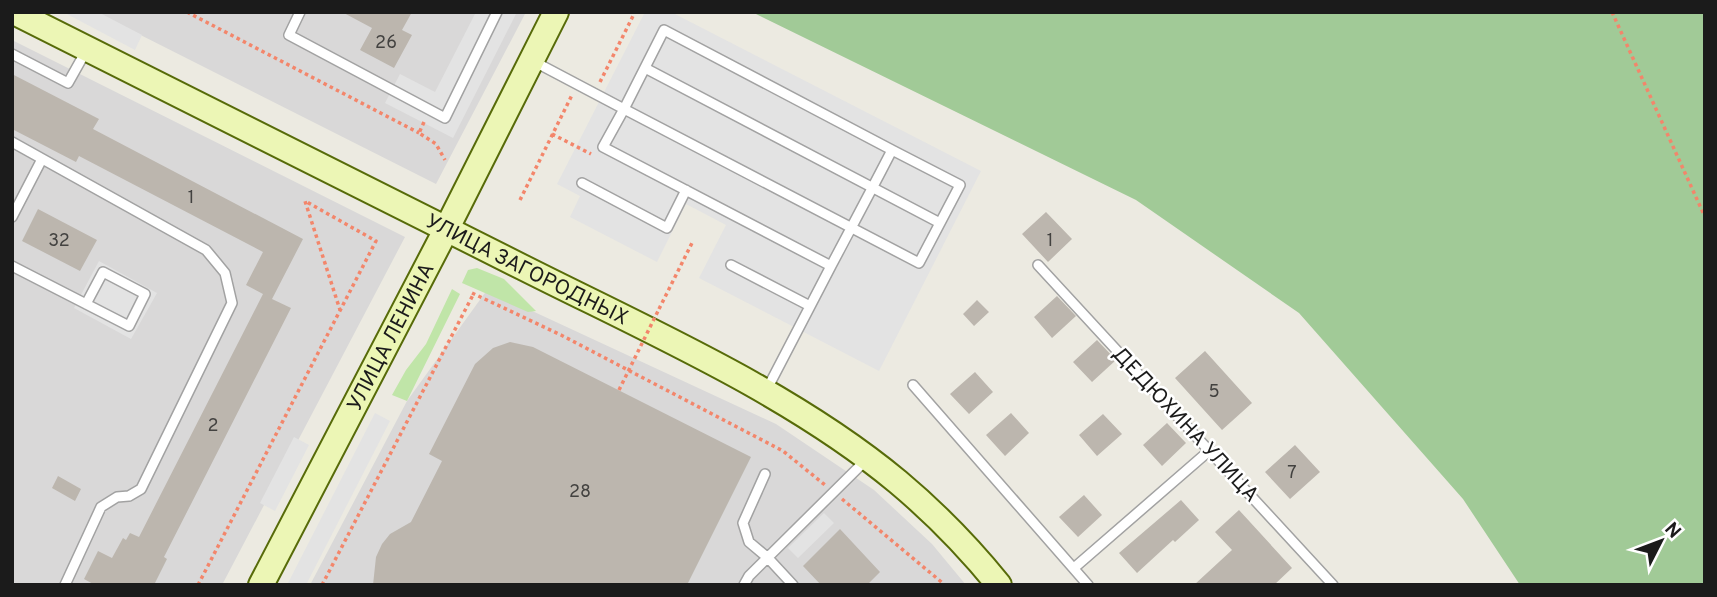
<svg xmlns="http://www.w3.org/2000/svg" width="1717" height="597" font-family="Overpass,sans-serif">
  <style>
    .residential { fill: #d9d8d8 }
    .grass { fill: #c0e5a8 }
    .forest { fill: #a1ca97 }
    .parking { fill: #e3e3e3 }
    .building { fill: #bcb6ae }
    .lines { fill: none; stroke-linecap: round; stroke-linejoin: round }
    .lane-casing { stroke: #a2a2a2; stroke-width: 12 }
    .secondary-casing { stroke: #576b09; stroke-width: 28 }
    .path { stroke: #f3866b; stroke-width: 3.5; stroke-dasharray: 3.5 3.5; stroke-linecap: butt }
    .lane { stroke: #fff; stroke-width: 9 }
    .secondary { stroke: #ecf6b5; stroke-width: 24 }
    .path-bridge { stroke: #f3866b; stroke-width: 3.5; stroke-dasharray: 3.5 3.5; stroke-linecap: butt }
    .labels { text-anchor: middle; stroke-width: 5; stroke-linejoin: round; paint-order: stroke }
    .number-label { font-size: 18px; fill: #434240 }
    .street-label { font-size: 21px; fill: #1b1b1b; stroke: #fff }
  </style>
  <rect width="100%" height="100%" fill="#eceae1"/>
  <path class="residential" d="M95,12H526L436,184Z
    M12,40L405,237L222,585H12Z
    M487,290L776,424L874,490L932,544L966,585H310L407,401Z"/>
  <path class="grass" d="M477,268L504,279L536,311L528,312L462,283L468,270Z
    M452,289L460,294L407,401L392,395L406,370L426,344Z"/>
  <path class="forest" d="M752,12H1705V585H1520L1463,499L1299,313L1136,200Z"/>
  <path class="parking" d="M63,12H98L142,35L135,50Z
    M476,12H517L453,138L385,103L400,74L435,92Z
    M645,12H671L981,171L879,371L699,278L726,225L686,204L657,262L570,217L580,196L557,184Z
    M99,261L157,293L131,339L74,308Z
    M375,413L390,421L306,585H287Z
    M294,437L309,445L275,511L260,503Z
    M824,513L834,523L798,558L788,548Z"/>
  <path class="building" d="M342,12H412L402,30L412,35L394,68L360,50L372,28Z
    M12,74L99,119L93,129L303,239L272,299L291,308L164,557L167,559L154,585H95L84,579L98,551L112,558L123,538L126,540L130,533L139,537L263,294L246,285L263,252L79,156L76,162L12,129Z
    M38,209L97,240L80,271L22,241Z
    M1046,212L1072,239L1048,262L1022,234Z
    M1057,296L1076,316L1052,338L1034,317Z
    M977,300L989,312L974,326L963,314Z
    M1097,340L1116,360L1092,382L1073,362Z
    M510,342L533,347L751,457L687,585H373L376,557L382,544L390,534L411,522L442,461L429,454L475,364L493,348Z
    M1205,351L1252,403L1222,430L1175,378Z
    M975,372L993,392L969,414L950,394Z
    M1011,413L1029,433L1005,456L986,435Z
    M1103,414L1122,434L1097,456L1079,435Z
    M1167,423L1186,443L1162,466L1143,445Z
    M1295,445L1320,472L1290,499L1265,472Z
    M58,476L81,489L75,501L52,488Z
    M1084,495L1102,515L1078,537L1059,517Z
    M1181,500L1199,520L1175,542L1173,540L1137,573L1119,553Z
    M1239,510L1292,568L1274,585H1194L1232,550L1215,532Z
    M840,529L880,572L867,585H821L803,566Z"/>
  <g class="lines">
    <g class="lane-casing">
      <path id="lane" d="M300,12L289,35L445,118L497,12
        M12,54L68,83L86,51
        M533,61L624,109L603,147L831,266L766,391
        M645,68L940,223
        M12,142L206,250L225,273L232,303L141,489L129,496L117,497L101,507L65,585
        M582,183L667,228L686,190
        M12,217L42,159
        M731,265L810,306
        M1038,265L1333,585
        M12,266L129,326L145,294L103,272L86,304
        M831,266C851,228 872,189 892,150L664,30L624,109L919,263L960,185L892,150
        M913,385L1088,585
        M765,474L743,523L749,542L768,558L793,585
        M1074,568L1210,450
        M744,585L749,576L867,459"/>
    </g>
    <g class="secondary-casing">
      <g id="secondary">
        <path id="s1" d="M14,12C184,98 355,182 524,268C649,331 791,393 898,482C935,513 969,548 999,585"/>
        <path id="s2" d="M261,585L447,228L556,12"/>
      </g>
    </g>
    <path class="path" d="M187,12L419,133
      M1612,12L1705,217
      M600,82L635,12
      M424,122L419,133L436,144L445,160
      M552,134L591,154
      M520,200L572,95
      M472,293L561,335L783,451L825,485
      M659,309L693,241
      M842,499L945,585
      M198,585L376,241L305,201L340,310
      M322,585L474,293"/>
    <use href="#lane" class="lane"/>
    <use href="#secondary" class="secondary"/>
    <path class="path-bridge" d="M619,390L659,309"/>
  </g>
  <g class="labels">
    <g class="number-label">
      <text x="386" y="48">26</text>
      <text x="191" y="203">1</text>
      <text x="59" y="246">32</text>
      <text x="1050" y="246">1</text>
      <text x="1214" y="397">5</text>
      <text x="213" y="431">2</text>
      <text x="1292" y="478">7</text>
      <text x="580" y="497">28</text>
    </g>
    <g class="street-label">
      <text dy="7" stroke="none"><textPath href="#s1" startOffset="574">УЛИЦА ЗАГОРОДНЫХ</textPath></text>
      <text dy="7" stroke="none"><textPath href="#s2" startOffset="280">УЛИЦА ЛЕНИНА</textPath></text>
      <text transform="translate(1186 424) rotate(47)" y="7">ДЕДЮХИНА УЛИЦА</text>
    </g>
  </g>
  <rect width="1717" height="597" fill="none" stroke="#1b1b1b" stroke-width="28"/>
  <g transform="translate(1661 541) rotate(48)" stroke="#ffffff" stroke-width="5" paint-order="stroke">
  <path d="M0-5L12 26L0 18L-12 26Z" fill="#1b1b1b"/>
  <text y="-10" font-size="19" font-weight="bold" text-anchor="middle" fill="#1b1b1b">N</text>
  </g>
</svg>
